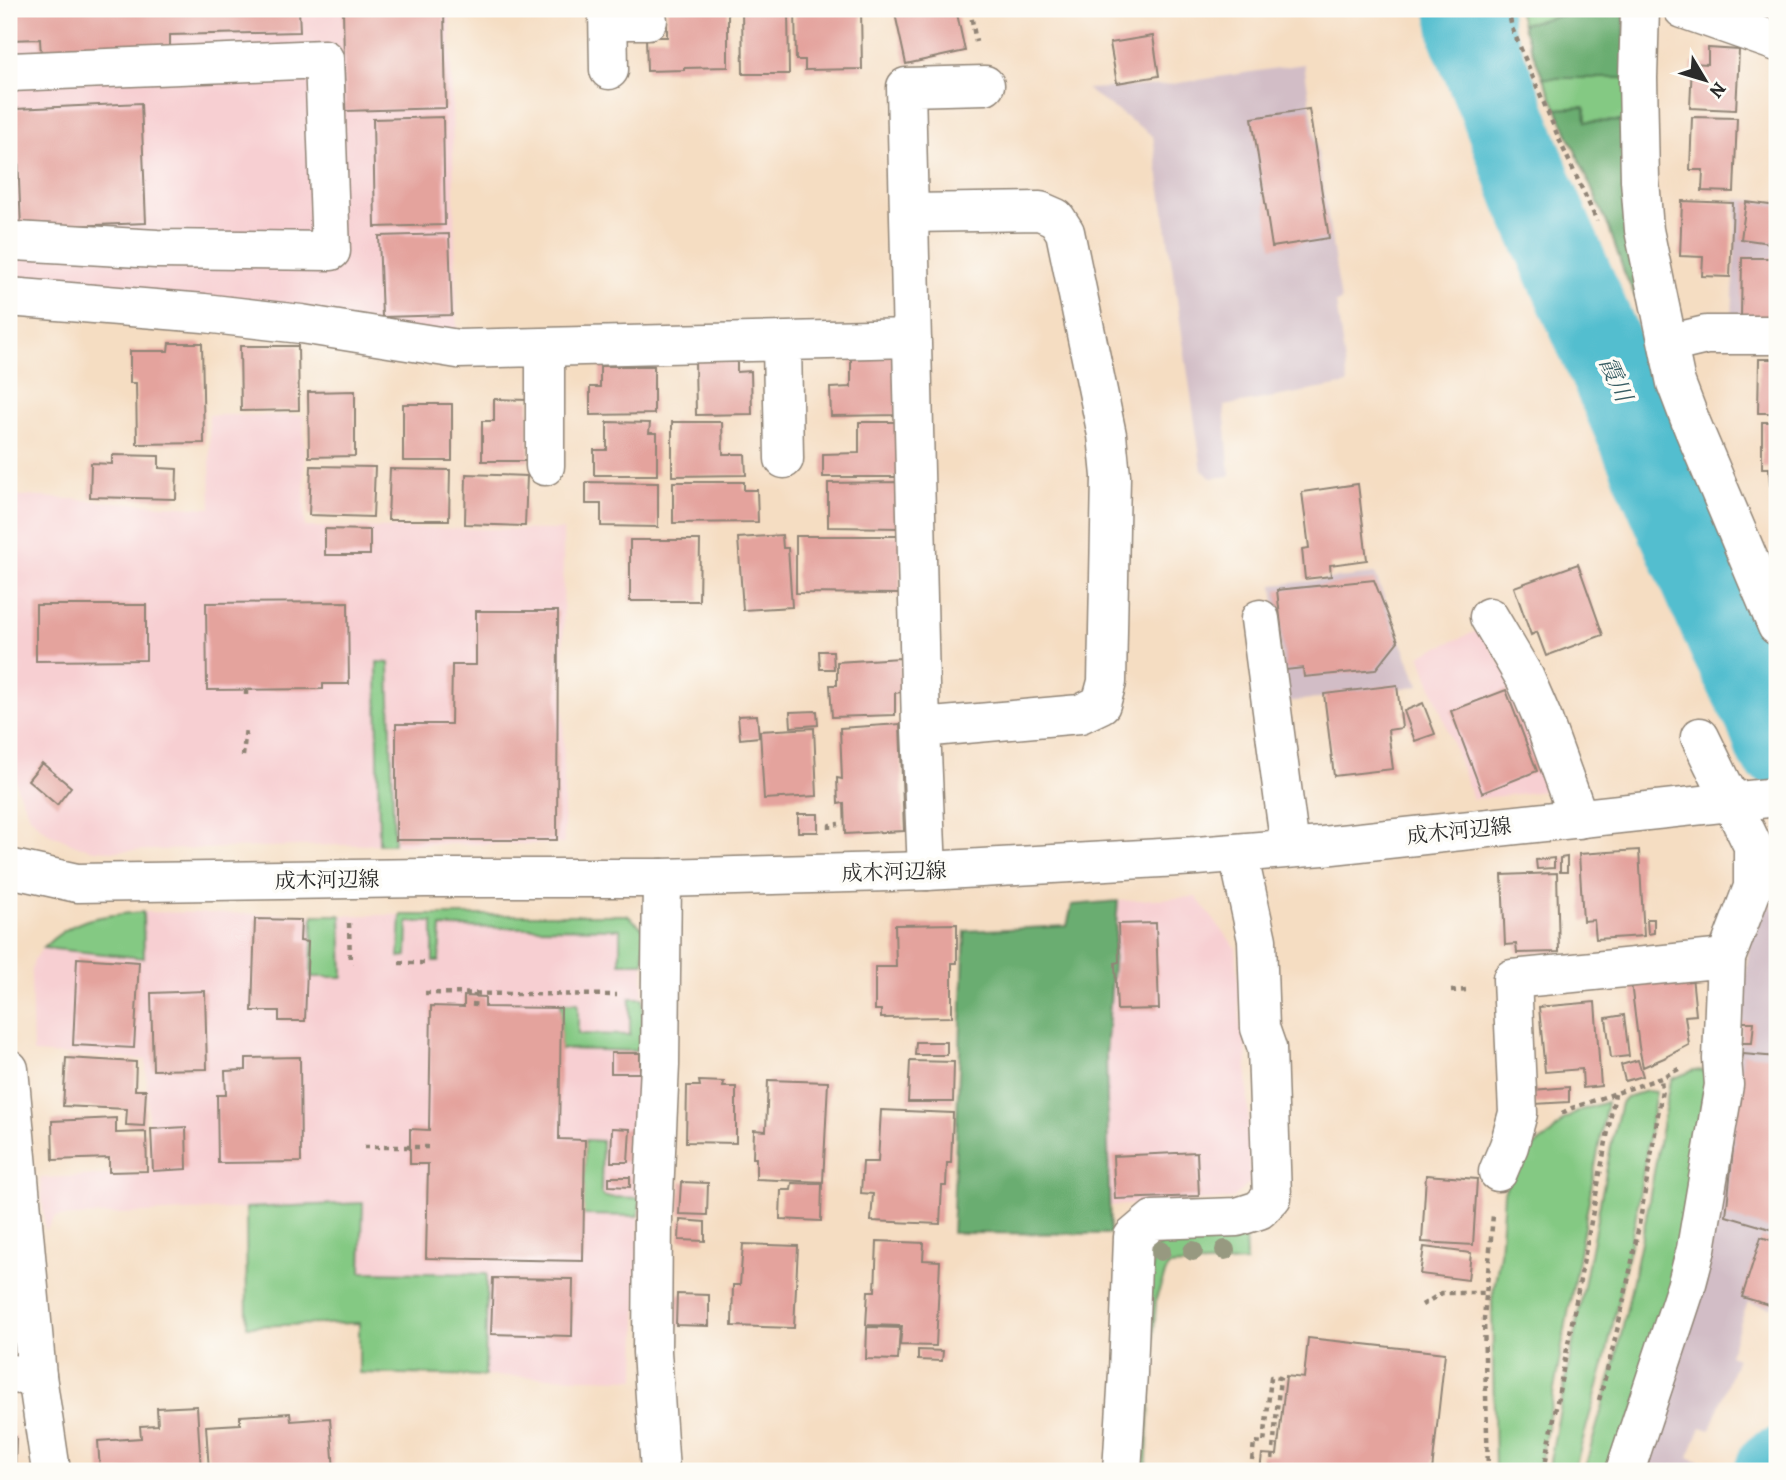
<svg xmlns="http://www.w3.org/2000/svg" width="1786" height="1480" font-family="Alegreya,'Noto Serif JP',serif">
  <style>
    .built { fill: #f7cfd2 }
    .industrial { fill: #d2bdc6 }
    .green { fill: #84c983; stroke: #587a57; stroke-width: 2 }
    .forest { fill: #6bad71; stroke: #4b6c4e; stroke-width: 2 }
    .lines { fill: none; stroke-linecap: round; stroke-linejoin: round }
    .river { stroke: #53becf; stroke-width: 84 }
    .building { fill: #e4a39d }
    .minor-casing { stroke: #908476; stroke-width: 41 }
    .major-casing { stroke: #908476; stroke-width: 41 }
    .path { stroke: #908476; stroke-width: 4.5; stroke-dasharray: 5 5; stroke-linecap: butt }
    .minor { stroke: #fff; stroke-width: 38 }
    .major { stroke: #fff; stroke-width: 38 }
    .tree { fill: #979980 }
    .labels { text-anchor: middle; stroke-width: 7; stroke-linejoin: round; paint-order: stroke }
    .street-label { font-size: 21px; fill: #2b2b2b; stroke: #fdfcf7 }
    .water-label { font-size: 23px; font-style: italic; fill: #395e64; stroke: #fdfcf7 }
  </style>
  <rect width="100%" height="100%" fill="#fdfcf7"/>
  <filter id="ink" filterUnits="userSpaceOnUse"><feTurbulence type="fractalNoise" baseFrequency=".0143" numOctaves="2"/><feDisplacementMap in="SourceGraphic" scale="14" xChannelSelector="R" yChannelSelector="G"/><feConvolveMatrix kernelMatrix="1 2 1 2 8 2 1 2 1" color-interpolation-filters="sRGB"/></filter>
  <filter id="wash" filterUnits="userSpaceOnUse"><feTurbulence type="fractalNoise" baseFrequency=".00686" numOctaves="4" result="noise"/><feDisplacementMap in="SourceGraphic" scale="28" xChannelSelector="R" yChannelSelector="G"/><feGaussianBlur stdDeviation="1.57" result="paint"/><feColorMatrix in="noise" values="0 0 0 0 0 0 0 0 0 0 0 0 0 0 0 0 0 1.4 0 .05"/><feComposite in="paint" operator="in"/></filter>
  <g filter="url(#wash)">
    <rect width="100%" height="100%" fill="#f5ddc2"/>
    <path class="built" d="M9,9H450L457,334L9,288Z
      M209,415H304L305,527L563,530L564,844H379L116,851L95,850L78,846L48,833L37,824L28,813L17,788L9,753V495L211,508Z
      M1479,630L1514,684L1554,790L1473,799L1420,655Z
      M1196,897L1236,948L1241,1032H1246L1250,1183L1232,1199L1109,1206L1106,1054L1118,901Z
      M143,912L314,915H627L644,929L636,1379L485,1376L487,1275L361,1272L362,1203L55,1217L45,1231L40,1178L150,1173L146,1060L33,1053L31,975L34,959L43,948L144,958Z"/>
    <path class="industrial" d="M1304,64L1341,301L1336,303L1348,384L1224,406L1230,476L1211,478L1202,470L1153,136L1086,89L1166,85Z
      M1737,199L1777,203V319H1732Z
      M1375,574L1419,686L1286,702L1273,585Z
      M1768,897L1777,917V1296L1771,1308L1748,1302L1729,1355L1737,1358L1710,1430L1701,1427L1689,1457L1715,1468L1714,1471H1639L1740,1048L1745,981L1750,938Z"/>
    <path class="green" d="M1518,9H1591L1522,24Z
      M1543,78H1626V121L1586,122L1585,107L1557,109Z
      M377,662L389,663L394,844H379Z
      M143,912L144,958L43,948C75,916 100,916 143,912Z
      M313,915H339L341,916L343,977H311Z
      M401,915H627L644,929V963H620V929L441,927L439,961H433V922H408L407,956L399,957Z
      M630,998H643L642,1051L560,1049L561,1003H578V1034L630,1035Z
      M1694,1070L1707,1071L1675,1286L1614,1471H1584L1616,1359L1646,1218L1669,1086L1672,1079Z
      M1646,1091L1656,1092L1635,1221L1605,1361L1574,1471H1548L1613,1136L1621,1103L1627,1097Z
      M1607,1102L1539,1471H1495L1492,1299L1500,1254L1504,1192L1519,1157L1550,1135L1564,1120L1581,1110Z
      M585,1140L602,1141L601,1193L605,1197L640,1198L639,1216L583,1215Z
      M363,1203L361,1272L487,1274L485,1376L359,1373V1323L247,1326L246,1208Z
      M1245,1232L1246,1262L1168,1266L1156,1299L1146,1471H1138L1149,1298L1154,1250L1171,1236Z"/>
    <path class="forest" d="M1591,9H1624L1626,78H1543L1522,24Z
      M1585,107L1586,122L1626,121L1644,314L1625,275L1609,228L1557,109Z
      M1118,901L1106,1054L1110,1234L952,1233L965,931L1067,926L1072,905Z"/>
    <g class="lines">
      <path class="river" d="M1468,9L1472,36L1500,104L1534,194L1730,642L1767,716L1777,744
        M1777,1471V1470"/>
    </g>
    <g id="blocks">
      <path class="building" d="M9,9H299L300,32L170,35V53L41,56L40,39L9,40Z
        M343,9H444L446,108L345,111Z
        M667,9H728V67L684,68V70L647,71L646,37H667Z
        M742,9H788L789,74H743Z
        M795,9H861L862,69L805,70V60H796Z
        M894,9H956L965,51L906,64Z
        M1066,9H1136L1137,14L1066,16Z
        M1774,9H1777V25L1771,24Z
        M1153,36L1159,76L1117,83L1110,43Z
        M1708,48L1739,50L1736,110L1690,108L1692,63L1708,64Z
        M141,103L146,223L21,228L16,109Z
        M1309,109L1329,238L1272,247L1252,118Z
        M443,117L445,225L375,227L373,119Z
        M1692,117L1737,118L1734,192L1702,191L1703,170H1690Z
        M1682,201L1733,203L1730,277L1702,276L1703,257L1680,256Z
        M1746,202L1777,206V244L1741,239Z
        M449,234L452,315L382,317L379,236Z
        M1742,258H1777V318H1741Z
        M169,343H202L204,443L137,444L136,383H130V351H168Z
        M240,346H298L299,410L241,411Z
        M901,354V415L831,416L830,388L851,387V355Z
        M737,359V372L751,371L752,414L696,415L695,360Z
        M1759,359H1777V413H1758Z
        M600,366H654V414L590,415V387H600Z
        M355,391V456L309,457L308,392Z
        M494,399L529,400V461H482V421H494Z
        M403,404H452V461H403Z
        M607,422L650,423L649,433H657V475H594V450H607Z
        M672,422H722L723,454H745L746,475L672,476Z
        M859,422H901V477H823V454L859,453Z
        M1762,422H1777V485H1770L1769,468H1762Z
        M112,455L159,456V468L177,469L176,499L90,497L91,463L112,464Z
        M311,466L375,467L373,517L309,515Z
        M390,469L450,470L449,520H388Z
        M466,474L527,476L525,526L465,524Z
        M586,482L658,483V527L601,526V504H586Z
        M673,482H744V490H757L758,522L673,523Z
        M902,482V528L828,527V483Z
        M1358,484L1367,560L1330,565L1331,576L1305,579L1302,549L1309,548L1302,492Z
        M325,529L370,530V555H325Z
        M782,535L783,548H788L792,607L743,610L738,538Z
        M796,536H901L900,594L796,593Z
        M630,540H700L699,601H630Z
        M1578,564L1603,635L1546,656L1537,632L1531,635L1514,587Z
        M1374,580L1398,641L1375,670L1304,677L1303,668L1286,670L1277,590Z
        M348,602L349,684H323V689L207,690L206,603Z
        M36,605H146V660L36,661Z
        M476,611H558L557,840H396V724H451L452,665H476Z
        M819,651H833L834,669H820Z
        M900,658L902,692L895,693V715L832,717L830,685H837V662Z
        M1397,685L1402,728L1388,730L1393,769L1334,776L1324,694Z
        M1506,690L1537,771L1482,793L1451,711Z
        M1423,703L1435,734L1415,741L1404,711Z
        M817,711L818,725L791,727L790,712Z
        M757,715L759,737L740,739L738,716Z
        M900,724L904,831L845,834L844,803L838,804L837,778L842,779L840,728Z
        M814,728L817,796L764,799L760,731Z
        M42,763L71,787L57,805L28,780Z
        M798,814H818V832H798Z
        M1639,850L1644,936L1596,939L1594,920L1583,921L1579,854Z
        M1567,857V872H1560V858Z
        M1554,858V868L1537,869L1536,860Z
        M1557,873L1559,952L1517,953L1516,944L1505,945L1502,875Z
        M255,919L301,920L300,941L308,942L305,1021H279V1011H252Z
        M1647,919H1654V933L1648,934Z
        M1156,923L1159,1009L1117,1010L1115,963L1119,962L1118,924Z
        M957,924V963H952V1017L881,1018V1010H875V967H896L895,925Z
        M77,958L139,962L134,1048L73,1045Z
        M1692,976L1696,1015L1685,1016L1689,1045L1664,1058L1643,1067L1639,1047L1631,983Z
        M205,991L207,1069L153,1070L151,993Z
        M464,996L485,997V1007L561,1008L559,1139L585,1140L583,1261L426,1258L428,1164H410V1129L429,1130L431,1006L464,1007Z
        M1595,1002L1601,1086L1583,1088L1582,1069L1545,1072L1539,1007Z
        M1624,1015L1629,1056L1611,1058L1606,1018Z
        M1743,1022H1754L1752,1043H1742Z
        M916,1042H947V1055H915Z
        M611,1053H640V1073H611Z
        M1743,1054L1777,1057V1231L1726,1216Z
        M300,1057L301,1162L218,1163L217,1095H226L225,1071L246,1070V1058Z
        M66,1058L136,1062L135,1090H146L144,1126L126,1125L127,1109L63,1106Z
        M1638,1060L1643,1076L1625,1081L1621,1065Z
        M910,1061L954,1062L953,1102H908Z
        M768,1080L828,1082L823,1182L756,1179V1158H753L754,1130L766,1131Z
        M699,1081L724,1082L723,1087H736V1143L686,1142L687,1086H700Z
        M1569,1087V1102L1534,1104L1533,1090Z
        M881,1110L953,1113L951,1163H947L946,1186H942L940,1224L871,1221L873,1194L861,1193L863,1162H878Z
        M116,1118V1133L146,1132L147,1171L109,1172V1158L53,1160L52,1121Z
        M186,1127L187,1169L153,1171L151,1129Z
        M612,1128L630,1129L628,1162H611Z
        M1197,1152L1199,1196L1115,1199L1113,1156Z
        M1426,1175L1477,1179L1473,1245L1422,1242Z
        M609,1177H630V1187L609,1186Z
        M681,1182L708,1183L707,1215L679,1214Z
        M792,1183L822,1184L821,1221L780,1219L781,1190H791Z
        M680,1220L705,1222V1241L679,1240Z
        M1761,1237L1777,1242V1280L1769,1305L1742,1297Z
        M877,1241L924,1243L923,1260L940,1261L936,1346L900,1345L902,1326L866,1325L868,1291H875Z
        M743,1244L798,1246L794,1328L732,1326L733,1285H740Z
        M1424,1247L1471,1253L1468,1280L1420,1274Z
        M493,1278L573,1279L572,1336L491,1334Z
        M677,1294L709,1295V1326L676,1325Z
        M867,1327L900,1328L898,1360L866,1359Z
        M1308,1338L1445,1353L1432,1471H1260L1262,1454L1277,1455L1286,1376L1304,1378Z
        M918,1350L943,1351L942,1361L918,1360Z
        M197,1406L201,1471H100L98,1441L141,1438L140,1426L158,1425L157,1408Z
        M290,1413L291,1421L330,1418L334,1471H209L206,1426L240,1424V1416Z
        M9,1420H12V1437H16L15,1471H9Z"/>
    </g>
  </g>
  <g filter="url(#ink)">
    <use href="#blocks" fill-opacity="0" stroke="#908476" stroke-width="2"/>
    <g class="lines">
      <g class="minor-casing">
        <path id="minor" d="M608,9L609,70
          M1640,9L1638,78L1640,180L1644,230L1676,383L1692,425L1777,626
          M1683,9L1777,42
          M608,20H648
          M9,74L11,72L324,59L331,251L157,249L15,241L9,243
          M910,213L1040,211L1056,218L1065,232L1107,435L1111,476L1107,682L1101,704L1080,714L921,728
          M9,297L204,313L301,324L458,349L912,338
          M782,342L784,459
          M1668,344L1706,335H1777
          M545,466V348
          M1489,617L1525,678L1542,717L1579,819
          M1260,619L1290,848
          M927,871L921,728L906,87L985,85
          M1498,1172L1509,1146L1518,1113L1512,979L1726,958
          M9,1374L37,1376
          M660,1471L652,1352L653,1215L660,1065L662,878
          M1122,1471L1128,1373L1133,1237L1153,1220L1237,1217L1259,1210L1272,1197L1267,1048L1260,1028L1257,940L1238,853
          M1625,1471L1686,1287L1696,1249L1724,1085L1722,1059L1726,958L1753,887V846L1700,737"/>
      </g>
      <g class="major-casing">
        <path id="major" d="M9,868L77,883L425,878H662L927,871L1197,856L1323,846L1777,797
          M9,1069L37,1376L51,1471"/>
      </g>
      <path class="path" d="M970,9L976,42
        M1508,9L1512,28L1563,148L1597,221
        M246,690V698
        M243,756L246,727
        M830,829V825L839,824
        M349,923L350,964
        M399,963H425
        M1451,991L1468,990
        M425,993L617,995
        M474,1007L475,994
        M1562,1113L1572,1108L1661,1078L1681,1068
        M364,1147H428
        M1422,1305L1442,1293H1485
        M1599,1400C1628,1298 1645,1194 1662,1090L1661,1078
        M1204,1466L1263,1471
        M1251,1470L1254,1442L1264,1443L1271,1377L1280,1378L1271,1471
        M1488,1471L1484,1319L1493,1215
        M1544,1471L1615,1094"/>
      <use href="#minor" class="minor"/>
      <use href="#major" class="major"/>
    </g>
    <g class="tree">
      <circle cx="1225" cy="1250" r="10"/>
      <circle cx="1161" cy="1251" r="10"/>
      <circle cx="1193" cy="1251" r="10"/>
    </g>
  </g>
  <g class="labels">
    <g class="street-label">
      <text transform="translate(1459 831) rotate(-6)" y="7">成木河辺線</text>
      <text transform="translate(894 872) rotate(-2)" y="7">成木河辺線</text>
      <text transform="translate(327 880) rotate(-1)" y="7">成木河辺線</text>
    </g>
    <g class="water-label">
      <text transform="translate(1616 379) rotate(66)" y="8">霞川</text>
    </g>
  </g>
  <rect width="1786" height="1480" fill="none" stroke="#fdfcf7" stroke-width="35"/>
  <g transform="translate(1705 80) rotate(128)" stroke="#fdfcf7" stroke-width="5" paint-order="stroke">
  <path d="M0-5L12 26L0 18L-12 26Z" fill="#2b2b2b"/>
  <text y="-10" font-size="19" font-weight="bold" text-anchor="middle" fill="#2b2b2b">N</text>
  </g>
</svg>
